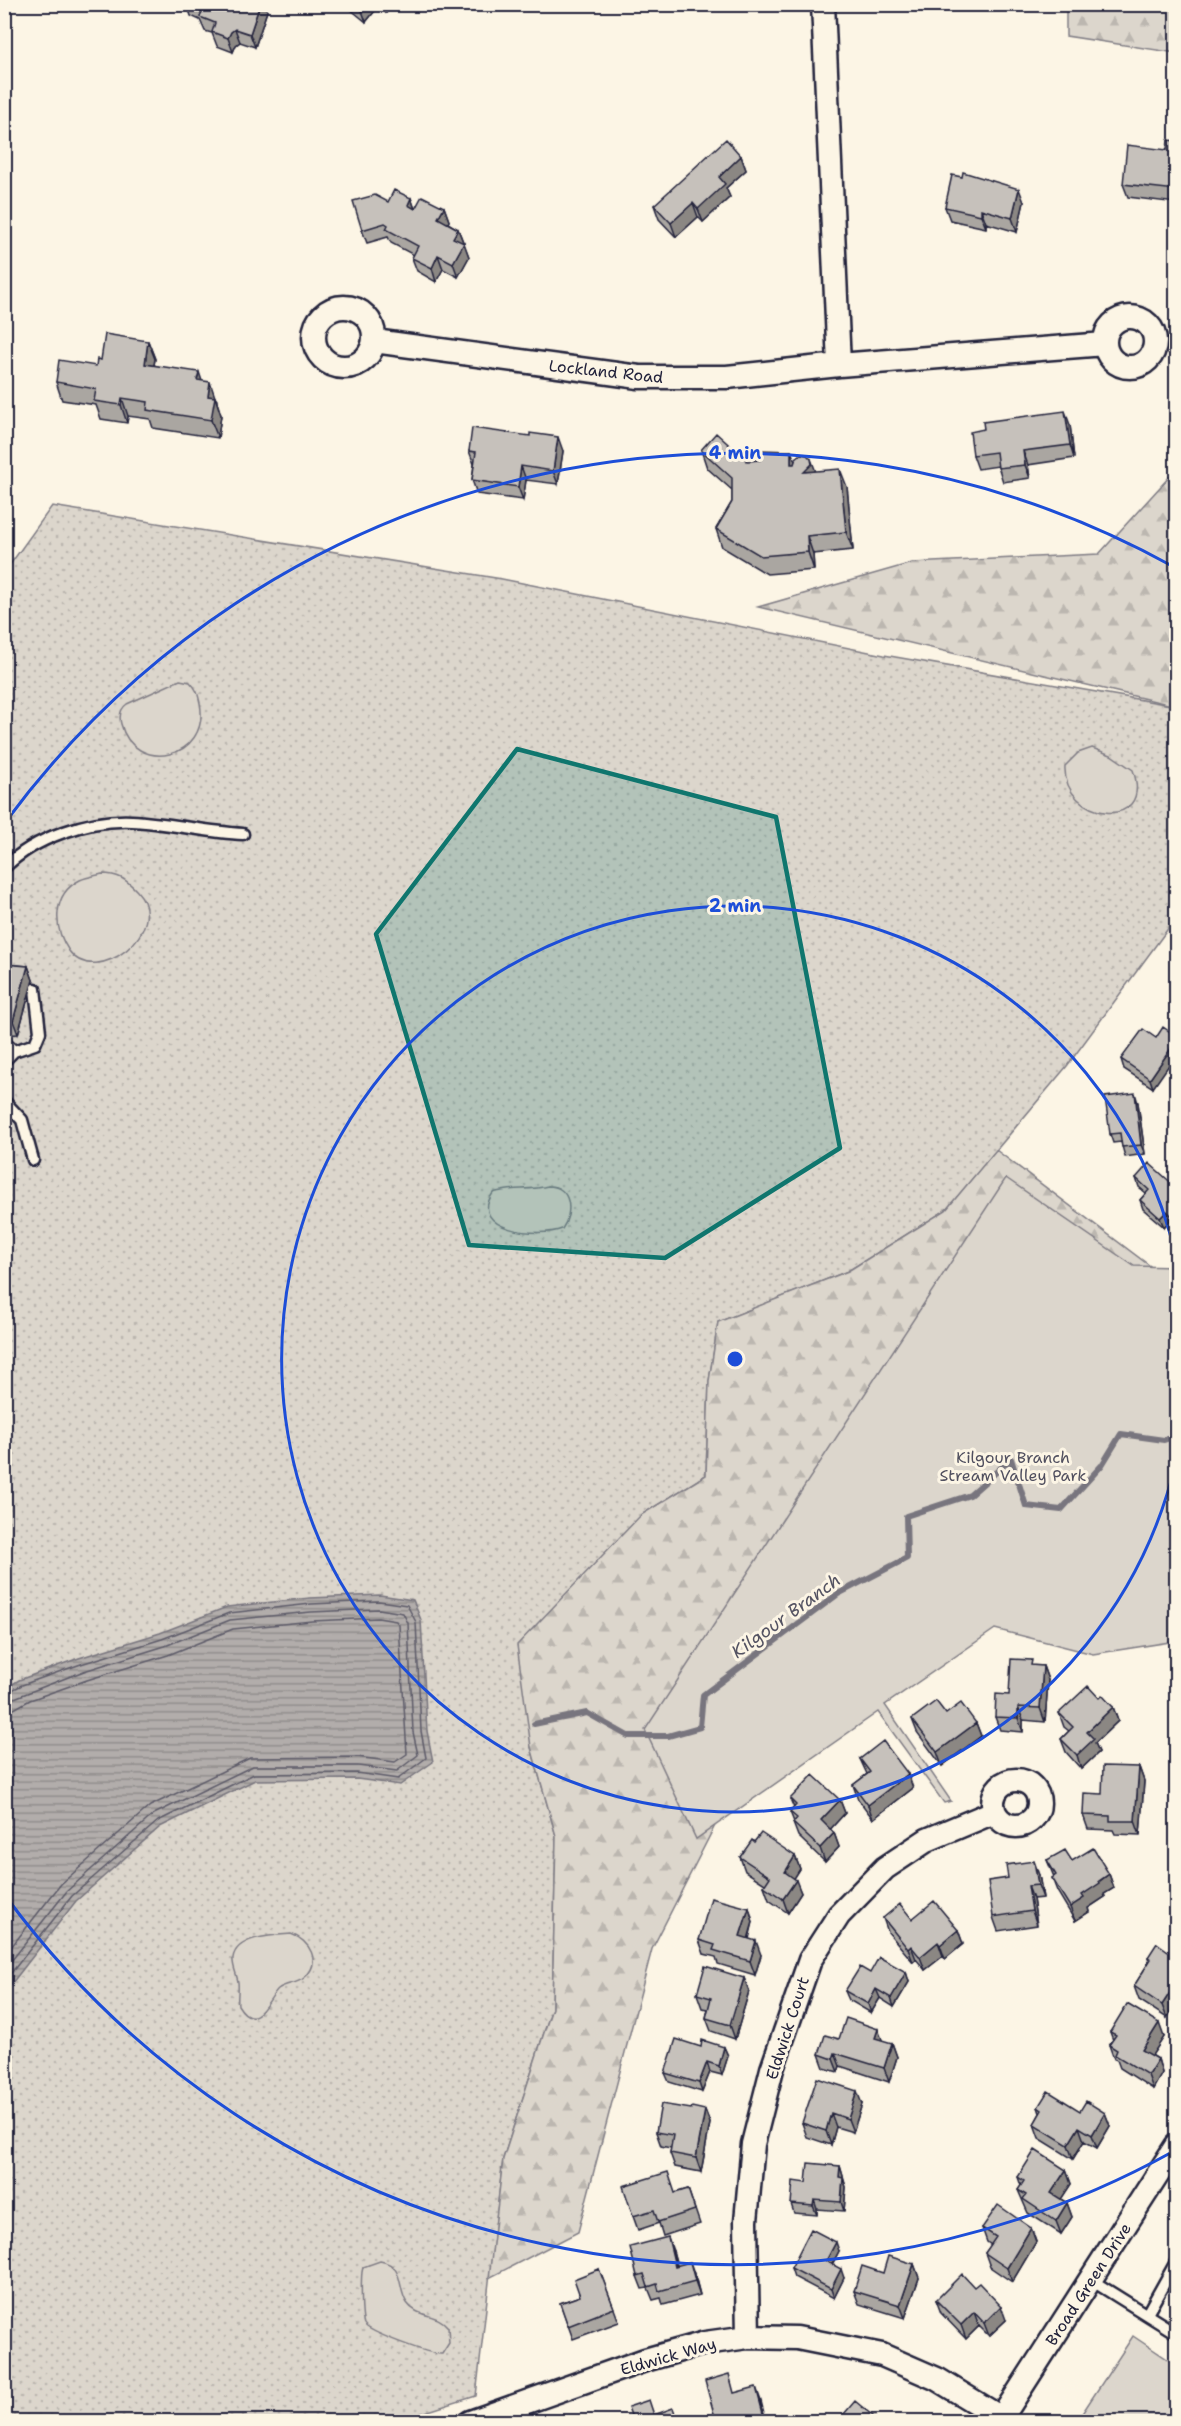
<svg xmlns="http://www.w3.org/2000/svg" width="1181" height="2426" font-family="'Shantell Sans',sans-serif">
  <style>
    .grass { fill: url(#grass-dots); stroke: #7f7c84; stroke-width: 1.5 }
    .forest { fill: url(#forest-firs); stroke: #7f7c84; stroke-width: 1.5 }
    .park { fill: #dcd6cc; stroke: #7f7c84; stroke-width: 1.5 }
    .water { fill: url(#water-rules); stroke: #78757e; stroke-width: 1.5 }
    .lines { fill: none; stroke-linecap: round; stroke-linejoin: round }
    .shore { stroke: #5c5a68; stroke-width: 1.5 }
    .stream { stroke: #78757e; stroke-width: 6 }
    .service-casing { stroke: #22223b; stroke-width: 15 }
    .minor-casing { stroke: #22223b; stroke-width: 27 }
    .service { stroke: #fcf5e5; stroke-width: 10 }
    .minor { stroke: #fcf5e5; stroke-width: 22 }
    .wall { fill: #aaa6a1; stroke: #22223b; stroke-width: 1.5 }
    .shaded-wall { fill: #8b8783; stroke: #22223b; stroke-width: 1.5 }
    .building { fill: #c6c1bb; stroke: #22223b; stroke-width: 1.5 }
    .marked { fill: #0f766e; fill-opacity: 0.2; stroke: #0f766e; stroke-width: 4.5; stroke-linejoin: round }
    .ring { fill: none; stroke: #1d4ed8; stroke-width: 3 }
    .labels { text-anchor: middle; stroke-width: 6; stroke-linejoin: round; paint-order: stroke }
    .street-label { font-size: 16px; fill: #22223b; stroke: #fcf5e5 }
    .park-label { font-size: 16px; fill: #504f5f; stroke: #fcf5e5 }
    .water-label { font-size: 18px; font-style: italic; fill: #545362; stroke: #fcf5e5 }
    .centre { fill: #1d4ed8; stroke: #fcf5e5; stroke-width: 3 }
    .ring-label { font-size: 18px; text-anchor: middle; font-weight: bold; fill: #1d4ed8; stroke: #fcf5e5; stroke-width: 6; stroke-linejoin: round; paint-order: stroke }
  </style>
  <defs>
    <pattern id="grass-dots" width="8" height="8" patternUnits="userSpaceOnUse" patternTransform="scale(1.5)"><rect width="8" height="8" fill="#dcd6cc"/><path d="M2 2h.1M6 6h.1" fill="none" stroke="#bcb7b0" stroke-width="1.8" stroke-linecap="round"/></pattern>
    <pattern id="forest-firs" width="22" height="20" patternUnits="userSpaceOnUse" patternTransform="scale(1.5)"><rect width="22" height="20" fill="#dcd6cc"/><path d="M5 1l3.5 6h-7zM16 11l3.5 6h-7z" fill="#bcb7b0"/></pattern>
    <pattern id="water-rules" width="6" height="5" patternUnits="userSpaceOnUse" patternTransform="scale(1.5)"><rect width="6" height="5" fill="#b2adab"/><path d="M0 2.5h6" fill="none" stroke="#908c8c"/></pattern>
  </defs>
  <rect width="100%" height="100%" fill="#fcf5e5"/>
  <filter id="ink" filterUnits="userSpaceOnUse"><feTurbulence type="fractalNoise" baseFrequency=".0167" numOctaves="2"/><feDisplacementMap in="SourceGraphic" scale="12" xChannelSelector="R" yChannelSelector="G"/><feConvolveMatrix kernelMatrix="1 2 1 2 8 2 1 2 1" color-interpolation-filters="sRGB"/></filter>
  <g filter="url(#ink)">
    <path class="grass" d="M52,506L502,579L884,655L1176,706V913L1167,930L1067,1066L946,1210L848,1271L718,1322L709,1381L706,1475L641,1515L531,1747L556,1836L552,2008L503,2159L476,2396L397,2421H5L4,573Z"/>
    <path class="forest" d="M1066,5H1176V53L1066,36Z
      M1171,475H1176V706L758,607L912,563L1099,554Z
      M996,1150L1162,1275L998,1610L727,1802L652,1949L578,2232L489,2278L503,2159L552,2008L556,1836L531,1747L517,1645L641,1515L706,1475L709,1381L718,1322L848,1271L946,1210Z"/>
    <path class="park" d="M180,680L190,682C197,689 198,694 200,703C211,760 134,775 121,724C119,716 120,709 127,704Z
      M1092,748L1111,755L1133,770C1155,833 1062,821 1065,766L1078,753Z
      M102,874C118,874 126,879 137,891C173,930 96,989 69,951C53,928 52,894 80,880C87,877 94,876 102,874Z
      M1006,1178L1134,1266L1176,1267V1641L1093,1654L995,1629L885,1705L951,1801L944,1803L878,1712L696,1839L645,1730Z
      M548,1186C571,1186 574,1212 562,1229C540,1238 467,1231 493,1193C510,1187 530,1191 548,1186Z
      M291,1934C309,1940 323,1962 304,1978C297,1984 286,1983 278,1989C269,1997 256,2035 238,2005C237,1997 239,1990 238,1982C237,1974 232,1966 233,1958C236,1936 274,1935 291,1934Z
      M380,2261C405,2265 397,2289 407,2303C417,2318 438,2313 448,2327L449,2343L442,2354C431,2355 368,2332 364,2324C361,2317 361,2280 362,2272L363,2267Z
      M1133,2336L1176,2365V2421H1090L1081,2415Z"/>
    <path class="water" d="M380,1595L413,1600L421,1620L427,1731L433,1762L400,1785L357,1779L255,1780L160,1827L76,1901L5,1992V1689L19,1680L79,1658L160,1633L227,1607L310,1598Z"/>
    <g class="lines">
      <path class="shore" d="M4,1694L22,1685L81,1664L162,1639L229,1613L311,1604L379,1601L407,1605L416,1622L421,1731L426,1758L398,1779L357,1773L254,1774L158,1821L72,1896L4,1982
        M4,1702L84,1671L165,1646L230,1620L311,1612L379,1609L403,1613L408,1623L413,1732L418,1755L397,1771L358,1766H253L154,1814L67,1891L4,1970
        M4,1711L14,1709L30,1700L87,1680L168,1655L233,1629L312,1621L378,1618L396,1621L399,1625L407,1754L395,1762L357,1757L250,1758L150,1806L61,1884L4,1956"/>
      <path class="stream" d="M534,1724L587,1713L628,1736H668L700,1727L703,1695L838,1594L907,1558L906,1516L970,1495L1011,1459L1026,1506L1061,1510L1102,1465L1121,1434L1164,1440L1176,1436"/>
      <g class="service-casing">
        <path id="service" d="M4,868C35,837 89,819 132,821C169,823 206,832 243,834
          M4,1042L14,1051
          M4,1061L14,1051L35,1044L40,1032L35,989
          M4,1101L22,1120L33,1160
          M1091,2280L1176,2333
          M1147,2314L1176,2262"/>
      </g>
      <g class="minor-casing">
        <path id="minor" d="M823,4L839,365
          M314 337a30 30 0 1 1 60 0a30 30 0 1 1-60 0Z
          M1105 342a25 25 0 1 1 50 0a25 25 0 1 1-50 0Z
          M374,341L639,377H727L839,365L1105,344
          M993 1803a23 23 0 1 1 46 0a23 23 0 1 1-46 0Z
          M748,2337L746,2221L753,2144L772,2069L810,1960L839,1915L885,1868L927,1840L994,1812
          M470,2422L645,2360L705,2343L748,2337L797,2338L882,2355L937,2379L1001,2418
          M999,2422L1176,2146"/>
      </g>
      <use href="#service" class="service"/>
      <use href="#minor" class="minor"/>
    </g>
    <path class="wall" d="M187,4H265L267,11L255,47L240,42L236,45L233,52L217,46L212,33L205,31L200,20L191,16Z
      M344,4H393L386,13L378,7L366,22Z
      M1176,141V203L1128,197L1123,184Z
      M741,156L746,170L726,188L730,197L703,222L698,217L676,237L659,219L654,205Z
      M411,198L415,209L444,207L449,221L448,223L458,229L469,257L458,277L443,269L436,282L417,271L412,258L414,255L391,243L388,237L367,243L362,230L388,202Z
      M1024,202L1017,232L986,223V228L950,220L945,207Z
      M148,341L155,359L154,365L202,381L217,400V402L221,415L218,438L153,428L150,419L128,416L127,423L101,419L96,405L62,400L56,382L96,366L101,360Z
      M1070,425L1074,458L1028,465L1030,478L1003,482L998,466L978,469L973,455L984,429Z
      M701,450L747,461L760,460L791,451L795,462L847,487L853,550L813,554L814,570L767,574L722,547L716,529L732,502V490L707,468Z
      M469,451H563L558,484L526,480L523,500L477,494L472,480L474,464Z
      M4,964L28,966L33,980L18,1034L4,1035Z
      M1156,1038L1153,1088L1124,1069L1121,1059Z
      M1138,1103L1145,1154L1125,1157L1121,1142L1113,1143L1110,1134Z
      M1136,1178L1176,1187V1226L1170,1220L1164,1227L1143,1209L1140,1200L1146,1193L1139,1187Z
      M1034,1666H1043L1048,1680L1045,1722L1023,1720V1732L1000,1730L995,1717L1009,1695Z
      M1099,1698L1113,1707L1118,1721L1095,1743L1099,1752L1081,1769L1066,1752L1061,1739L1069,1731L1064,1727L1059,1713Z
      M946,1714L976,1723L981,1736L942,1766L917,1732L912,1719Z
      M860,1759L913,1788L873,1819L858,1799L853,1785L867,1774Z
      M1139,1767L1144,1781L1140,1835L1115,1834L1113,1830L1088,1829L1083,1815L1102,1794Z
      M790,1799L840,1800L845,1813L830,1829L834,1833L839,1847L825,1862L798,1836L793,1823L794,1822L790,1812L794,1808Z
      M754,1842L795,1856L800,1869L794,1878L801,1893L788,1913L769,1900L764,1886L765,1884L745,1871L740,1857Z
      M1047,1860L1072,1861L1109,1874L1114,1888L1104,1894L1105,1897L1088,1908L1089,1912L1075,1921L1057,1891L1052,1878L1054,1877Z
      M1039,1875L1043,1898L1033,1899L1037,1925L998,1931L993,1917L1008,1878Z
      M749,1908L753,1922L749,1939L761,1955L755,1975L718,1964L716,1957L704,1954L699,1940Z
      M883,1918L912,1919L958,1930L963,1944L945,1959L943,1956L925,1970L916,1959L913,1962L888,1932Z
      M1148,1957H1176V2003L1167,2018L1139,2000L1134,1986L1149,1962Z
      M906,1972L909,1982L894,2007L880,1998L871,2013L849,2000L845,1991L870,1973Z
      M744,1978L749,1991L735,2039L711,2031L706,2018L708,2009L702,2008L697,1994Z
      M1110,2032L1164,2037L1152,2055L1158,2059L1162,2073L1153,2089L1120,2068L1117,2060L1114,2059L1109,2045L1113,2040Z
      M839,2039L892,2043L897,2057L889,2082L840,2066L838,2072L824,2068L819,2054Z
      M724,2047L728,2056L722,2075L710,2072L702,2092L669,2082L665,2073Z
      M862,2104L853,2132L836,2127L831,2145L807,2137L802,2123Z
      M1038,2107L1105,2113L1110,2126L1097,2148L1084,2141L1073,2159L1039,2138L1034,2124L1040,2113Z
      M691,2109L705,2110L710,2123L701,2172L675,2167L670,2153L671,2148L661,2146L656,2132Z
      M840,2166L846,2187L844,2211L817,2209V2215L794,2213L791,2204L806,2183Z
      M1066,2170L1071,2184L1061,2199L1067,2203L1072,2217L1061,2234L1028,2213L1018,2190L1021,2186L1018,2177Z
      M688,2189L700,2224L663,2236L659,2223L638,2230L633,2216L675,2193Z
      M982,2228H1031L1036,2242L1012,2282L990,2267L985,2253L991,2245L987,2242Z
      M673,2251L677,2265L695,2276L700,2295L663,2305L661,2298L653,2300L648,2288L642,2289L637,2276Z
      M839,2251L832,2265L844,2278L834,2298L794,2277L791,2268Z
      M914,2264L919,2278L905,2318L859,2304L854,2291L883,2273Z
      M599,2269L619,2322L573,2339L560,2303L580,2296Z
      M936,2300L1006,2320L989,2336L979,2326L966,2339L941,2313Z"/>
    <path class="shaded-wall" d="M260,4H265L267,11L255,47L250,34Z
      M364,4H377L378,7L366,22L361,8Z
      M383,4H393L386,13Z
      M235,29L240,42L236,45L233,52L228,38L231,32Z
      M741,156L746,170L726,188L730,197L703,222L698,209L719,177Z
      M1019,189L1024,202L1017,232L1012,218Z
      M411,198L416,212L408,205Z
      M693,203L698,217L676,237L671,223Z
      M444,207L449,221L443,232L438,218Z
      M981,209L986,223V228L981,215Z
      M458,229L463,242L458,251L453,238Z
      M464,243L469,257L458,277L453,263Z
      M438,255L443,269L436,282L432,268Z
      M148,341L155,359L151,382L145,364Z
      M199,372L205,390L197,380Z
      M210,382L221,415L218,438L211,420L208,396Z
      M122,398L128,416L127,423L121,405Z
      M1065,411L1070,425L1074,458L1070,445Z
      M558,437L563,451L558,484L553,471Z
      M791,451L798,469L791,464Z
      M1023,451L1028,465L1030,478L1025,465Z
      M811,459L818,477L804,472Z
      M521,466L526,480L523,500L518,487Z
      M840,469L847,487L853,550L846,532Z
      M807,536L813,554L814,570L808,552Z
      M28,966L33,980L18,1034L13,1021Z
      M1176,1041V1055L1153,1088L1150,1079Z
      M1135,1093L1138,1103L1145,1154L1141,1145Z
      M1167,1211L1170,1220L1164,1227L1160,1218Z
      M1043,1666L1048,1680L1045,1722L1040,1708Z
      M1018,1707L1023,1720V1732L1018,1718Z
      M1113,1707L1118,1721L1095,1743L1099,1752L1081,1769L1077,1755L1087,1732Z
      M976,1723L981,1736L942,1766L937,1752Z
      M1139,1767L1144,1781L1140,1835L1135,1821Z
      M908,1774L913,1788L873,1819L868,1805Z
      M840,1800L845,1813L826,1834L821,1820Z
      M834,1833L839,1847L825,1862L820,1848Z
      M795,1856L800,1869L790,1885L785,1872Z
      M1034,1861L1039,1875L1043,1898L1038,1885Z
      M1109,1874L1114,1888L1104,1894L1105,1897L1088,1908L1089,1912L1075,1921L1070,1907L1082,1895Z
      M796,1880L801,1893L788,1913L783,1899Z
      M1028,1886L1033,1899L1037,1925L1032,1911Z
      M749,1908L753,1922L745,1950L740,1936Z
      M958,1930L963,1944L945,1959L940,1945Z
      M756,1941L761,1955L755,1975L750,1961Z
      M938,1942L943,1956L925,1970L920,1957Z
      M911,1946L916,1959L913,1962L908,1949Z
      M906,1972L909,1982L894,2007L891,1998Z
      M744,1978L749,1991L735,2039L730,2025Z
      M1173,1988L1176,1998V2003L1167,2018L1162,2005Z
      M876,1989L880,1998L871,2013L868,2004Z
      M1159,2023L1164,2037L1147,2063L1142,2050Z
      M878,2029L883,2042L875,2038Z
      M892,2043L897,2057L889,2082L884,2068Z
      M724,2047L728,2056L722,2075L719,2066Z
      M835,2053L840,2066L838,2072L833,2059Z
      M1158,2059L1162,2073L1153,2089L1148,2075Z
      M707,2062L710,2072L702,2092L699,2083Z
      M857,2091L862,2104L853,2132L848,2119Z
      M705,2110L710,2123L701,2172L696,2158Z
      M831,2113L836,2127L831,2145L826,2131Z
      M1105,2113L1110,2126L1097,2148L1092,2135Z
      M1079,2127L1084,2141L1073,2159L1068,2145Z
      M840,2166L843,2176L842,2187L839,2177Z
      M1066,2170L1071,2184L1056,2207L1051,2193Z
      M843,2178L846,2187L844,2211L841,2202Z
      M814,2200L817,2209V2215L813,2206Z
      M1067,2203L1072,2217L1061,2234L1056,2221Z
      M1031,2228L1036,2242L1012,2282L1007,2268Z
      M668,2237L673,2251L680,2279L675,2266Z
      M836,2242L839,2251L829,2270L826,2261Z
      M690,2262L695,2276L700,2295L695,2281Z
      M914,2264L919,2278L905,2318L900,2305Z
      M841,2269L844,2278L834,2298L831,2289Z
      M1001,2306L1006,2320L989,2336L984,2323Z
      M974,2312L979,2326L966,2339L961,2325Z
      M756,2387L761,2401L766,2421H765Z"/>
    <path class="building" d="M191,4H260L250,34L235,29L231,32L228,38L212,32L215,23L200,17L203,8Z
      M356,4H364L361,8Z
      M726,139L741,156L719,177L725,184L698,209L693,203L671,223L654,205Z
      M1168,140L1176,141V190L1123,184L1127,145L1167,150Z
      M963,172L1019,189L1012,218L981,209V215L945,207L952,175L962,177Z
      M394,190L411,198L408,205L415,209L422,196L444,207L438,218L458,229L453,238L464,243L453,263L438,255L432,268L412,258L418,246L386,229L388,225L385,223L362,230L353,201L375,195L388,202Z
      M105,334L148,341L145,364L199,372L197,380L210,382L208,396L215,397L211,420L147,410L148,402L122,398L121,405L94,401L96,389L56,382L59,360L96,366L97,359L101,360Z
      M1065,411L1070,445L1023,451L1025,465L998,468L996,452L973,455L970,432L984,429L983,422Z
      M472,428L530,436V433L558,437L553,471L521,466L518,487L472,480L476,452L469,451Z
      M716,433L747,461L760,460V450L791,451V464H794L796,458L801,454L807,455L811,459L812,464L804,472L840,469L846,532L807,536L808,552L761,556L716,529L732,502V478L701,450Z
      M4,964L28,966L13,1021H4Z
      M1163,1027L1176,1036V1041L1150,1079L1121,1059L1143,1029L1156,1038Z
      M1135,1093L1141,1145L1122,1147L1120,1133L1110,1134L1105,1097Z
      M1149,1163L1176,1187V1220L1167,1211L1160,1218L1140,1200L1149,1190L1136,1178Z
      M1011,1659L1032,1660L1031,1665L1043,1666L1040,1708L1018,1707V1718L995,1717L996,1694L1009,1695Z
      M1088,1686L1099,1698L1102,1695L1113,1707L1087,1732L1094,1739L1077,1755L1061,1739L1073,1727L1059,1713Z
      M936,1701L946,1714L961,1703L976,1723L937,1752L912,1719Z
      M883,1741L908,1774L868,1805L853,1785L870,1772L860,1759Z
      M1103,1766L1139,1767L1135,1821H1110V1816L1083,1815L1084,1793L1102,1794Z
      M813,1775L840,1800L821,1820L834,1833L820,1848L793,1823L797,1818L790,1812L796,1805L790,1799Z
      M761,1833L795,1856L785,1872L796,1880L783,1899L764,1886L770,1877L740,1857L752,1840L754,1842Z
      M1093,1848L1109,1874L1099,1881L1100,1883L1082,1895L1084,1898L1070,1907L1052,1878L1056,1875L1047,1860L1065,1850L1072,1861Z
      M1034,1861L1038,1885L1028,1886L1032,1911L993,1917L988,1881L1008,1878L1006,1865Z
      M711,1898L749,1908L740,1936L756,1941L750,1961L713,1950L715,1945L699,1940Z
      M934,1901L958,1930L940,1945L938,1942L920,1957L911,1946L908,1949L883,1918L900,1904L912,1919Z
      M1157,1943L1176,1957V1991L1173,1988L1162,2005L1134,1986L1151,1959L1148,1957Z
      M879,1957L906,1972L891,1998L876,1989L868,2004L845,1991L860,1967L870,1973Z
      M705,1966L744,1978L730,2025L706,2018L711,1998L697,1994Z
      M1127,2004L1159,2023L1142,2050L1158,2059L1148,2075L1115,2055L1117,2050L1109,2045L1116,2035L1110,2032Z
      M846,2018L878,2029L875,2038L892,2043L884,2068L835,2053L833,2059L819,2054L825,2035L839,2039Z
      M676,2039L701,2047L702,2040L724,2047L719,2066L707,2062L699,2083L665,2073Z
      M817,2078L857,2091L848,2119L831,2113L826,2131L802,2123Z
      M1048,2091L1080,2111L1086,2101L1105,2113L1092,2135L1079,2127L1068,2145L1034,2124L1042,2110L1038,2107Z
      M661,2104L691,2109L692,2107L705,2110L696,2158L670,2153L673,2135L656,2132Z
      M1035,2150L1066,2170L1051,2193L1067,2203L1056,2221L1023,2199L1026,2195L1018,2190L1024,2181L1018,2177Z
      M808,2163L840,2166L839,2177L843,2178L841,2202L814,2200L813,2206L791,2204L793,2181L806,2183Z
      M668,2172L675,2193L688,2189L695,2210L658,2222L654,2210L633,2216L623,2186Z
      M998,2205L1031,2228L1007,2268L985,2253L996,2237L982,2228Z
      M811,2229L836,2242L826,2261L841,2269L831,2289L791,2268Z
      M668,2237L675,2266L690,2262L695,2281L659,2291L657,2284L648,2287L644,2274L637,2276L630,2247Z
      M888,2256L914,2264L900,2305L854,2291L862,2266L883,2273Z
      M599,2269L614,2308L568,2326L560,2303L580,2296L574,2279Z
      M962,2274L974,2287L979,2283L1001,2306L984,2323L974,2312L961,2325L936,2300Z
      M729,2374L734,2393L756,2387L765,2421H716L705,2381Z
      M649,2400L654,2415L673,2408L678,2421H633L628,2407Z
      M855,2401L879,2421H838Z"/>
  </g>
  <path class="marked" d="M517,749L776,817L840,1148L665,1258L469,1245L376,934Z"/>
  <g class="ring">
    <path d="M1176 1461A453 453 0 1 1 1176 1257"/>
    <path d="M1174 2151A906 906 0 0 1 7 1898M7 820A906 906 0 0 1 1174 567"/>
  </g>
  <g class="labels">
    <g class="street-label">
      <text transform="translate(606 371) rotate(6)" y="6">Lockland Road</text>
      <text transform="translate(787 2028) rotate(-72)" y="6">Eldwick Court</text>
      <text transform="translate(1088 2284) rotate(-57)" y="6">Broad Green Drive</text>
      <text transform="translate(668 2356) rotate(-16)" y="6">Eldwick Way</text>
    </g>
    <g class="park-label">
      <text x="1013" y="1463">Kilgour Branch<tspan x="1013" dy="18">Stream Valley Park</tspan></text>
    </g>
    <g class="water-label">
      <text transform="translate(786 1616) rotate(-36)" y="6">Kilgour Branch</text>
    </g>
  </g>
  <circle cx="735" cy="1359" r="9" class="centre"/>
  <g class="ring-label">
    <text x="735" y="459">4 min</text>
    <text x="735" y="912">2 min</text>
  </g>
  <rect width="1181" height="2426" fill="none" stroke="#fcf5e5" stroke-width="24"/>
  <rect x="12" y="12" width="1157" height="2402" fill="none" stroke="#22223b" stroke-width="2" filter="url(#ink)"/>
</svg>
